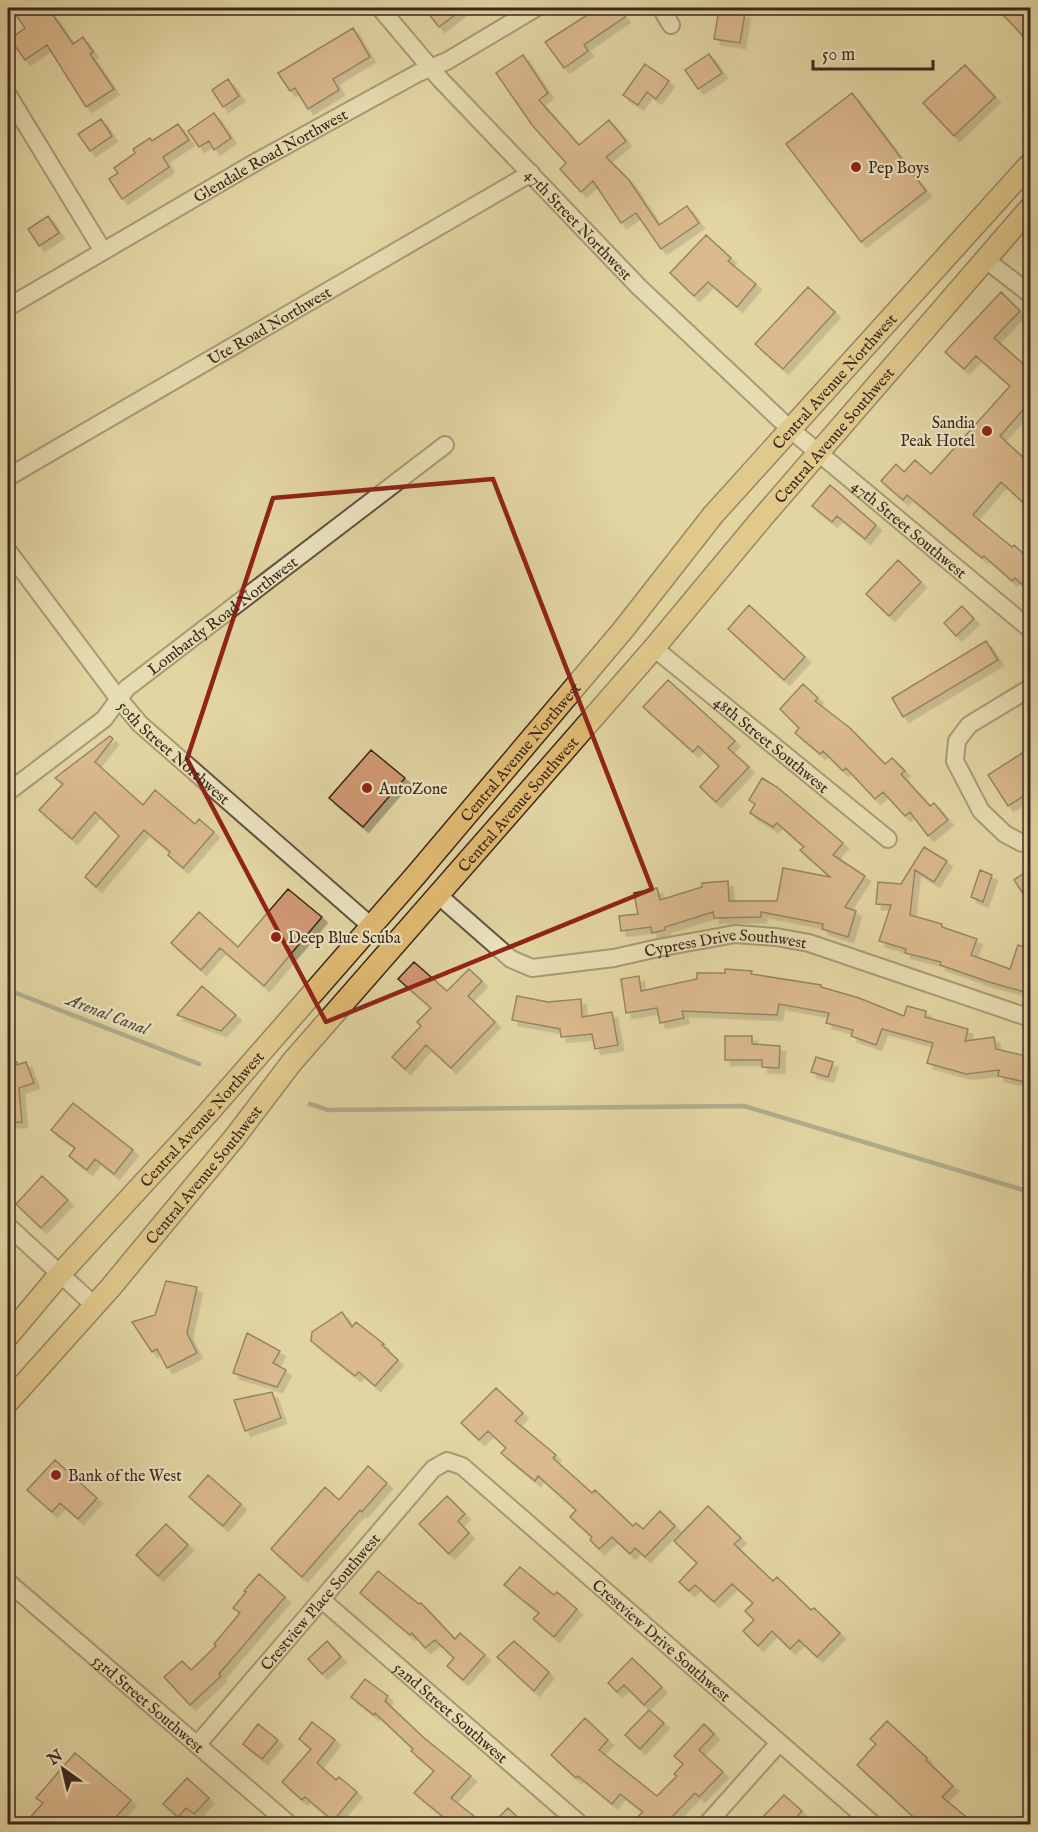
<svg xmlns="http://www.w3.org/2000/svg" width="1038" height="1832" font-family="'IM FELL English',serif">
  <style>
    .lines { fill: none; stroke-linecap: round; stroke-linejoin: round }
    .stream { stroke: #727d75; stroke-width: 4.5 }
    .building { fill: #d09873; stroke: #39281c; stroke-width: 1.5; filter: url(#shadow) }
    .minor-casing { stroke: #63533e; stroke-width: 20 }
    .major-casing { stroke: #39281c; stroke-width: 24 }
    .minor { stroke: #ece4c3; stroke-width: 16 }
    .major { stroke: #e1ba72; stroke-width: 21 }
    .marked { fill: none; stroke: #8f2418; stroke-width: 4.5; stroke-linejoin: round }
    .poi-dot { fill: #8f2418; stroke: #ece4c3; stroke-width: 2 }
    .labels { text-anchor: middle; stroke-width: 4.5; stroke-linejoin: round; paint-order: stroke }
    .street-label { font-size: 16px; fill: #39281c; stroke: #ece4c3 }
    .poi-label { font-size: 16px; fill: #39281c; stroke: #ece4c3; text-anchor: start }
    .water-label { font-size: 18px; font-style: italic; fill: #514c41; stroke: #ece4c3 }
  </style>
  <defs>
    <filter id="shadow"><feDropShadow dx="5.5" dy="5.5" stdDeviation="0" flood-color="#0004"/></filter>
  </defs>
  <rect width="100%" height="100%" fill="#e2d5a3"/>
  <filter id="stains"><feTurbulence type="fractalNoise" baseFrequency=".00333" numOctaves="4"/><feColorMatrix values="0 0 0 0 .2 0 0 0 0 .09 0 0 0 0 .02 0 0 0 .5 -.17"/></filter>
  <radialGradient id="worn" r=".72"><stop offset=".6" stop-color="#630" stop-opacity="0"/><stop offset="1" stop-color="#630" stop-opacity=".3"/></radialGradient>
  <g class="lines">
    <path class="stream" d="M8,990L199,1064
      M310,1104L328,1110L744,1106L1030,1192"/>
  </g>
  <path class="building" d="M11,8H48L73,44L83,37L93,52L90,54L114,89L86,107L47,45L25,60L10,39L25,28Z
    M424,8H464L439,27Z
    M598,8H618L625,17L584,45L588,51L564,68L545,42Z
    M996,8H1030V44L1011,23Z
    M719,9L745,13L740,43L714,39Z
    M353,28L370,57L333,79L339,90L308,109L295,88L290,91L278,73Z
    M709,54L722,73L698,89L685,70Z
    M523,55L548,93L539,100L579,145L609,120L626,141L606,157L629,180L659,225L687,206L699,223L661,249L636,213L621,223L593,181L581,192L560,169L566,163L532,125L496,73Z
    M645,64L669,81L656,99L647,92L638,105L623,95Z
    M965,65L995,97L954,136L923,103Z
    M228,79L239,96L223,107L212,90Z
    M852,93L926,191L861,242L786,144Z
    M214,113L231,138L214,150L209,141L199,147L188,131Z
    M101,119L112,136L90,151L78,134Z
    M178,124L189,140L163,157L169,167L122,199L109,179L118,173L114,168L135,153L133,149L150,138L152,141Z
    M48,216L59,233L39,246L28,229Z
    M706,235L731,258L728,261L756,284L737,307L708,282L694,296L670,273Z
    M808,287L835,312L783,369L755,344Z
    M1001,292L1020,311L994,338L1030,370V402L1000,436L1030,464V509L1001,482L973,515L1012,547L1014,545L1030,560V592L1015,578L1012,581L984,556L982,558L907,495L903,500L881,481L896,464L904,472L915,460L931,474L1010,386L976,356L964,369L945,352Z
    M830,485L876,525L865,539L837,516L832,522L812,506Z
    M898,560L921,582L889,616L866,594Z
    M749,605L805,657L784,680L728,629Z
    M962,606L974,619L956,636L944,623Z
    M986,641L998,660L903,717L892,698Z
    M668,680L735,741L728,748L749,767L716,802L700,787L719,766L698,746L693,752L643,707Z
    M803,684L818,698L815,701L850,728L885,764L892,758L905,771L901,774L930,806L934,803L948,820L928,836L910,812L905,816L883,792L875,799L846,768L843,771L823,751L820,754L795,733L799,728L780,709Z
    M110,736L113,739L95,762L143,805L155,790L195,824L199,819L214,832L183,868L168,855L170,852L144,830L96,887L85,877L119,836L95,812L72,839L39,810L63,784L55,778Z
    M1030,748V792L1008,806L988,775Z
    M371,750L405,778L363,827L329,798Z
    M762,778L777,787L843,843L833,855L865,876L845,907L856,911L848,937L822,929L823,924L761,912V917L714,918L713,912L665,927V930L652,933L651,927L621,931L619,916L638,914L634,893L657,888L660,900L702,887V883L728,881L729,901H777L783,868L830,877L800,850L804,847L777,823L773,827L750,813L755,804L749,800Z
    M924,847L947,861L934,882L915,870L910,915L942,924V927L977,939L971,955L1010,969L1018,945L1030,949V986L1028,993L989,982L940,965L941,962L905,953L906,949L879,941L891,905L876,904L878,882L901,884Z
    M1030,869V904L1014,880Z
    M980,870L992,875L983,902L971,897Z
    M288,889L322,917L264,986L220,948L201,970L171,943L199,912L238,947Z
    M414,962L447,991L469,969L482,981L468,996L495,1022L451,1068L426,1045L405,1069L392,1057L421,1026L417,1022L431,1008L398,979Z
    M725,969L752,971L751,974L821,985V987L859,998L904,1016L907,1006L926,1011L925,1017L968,1029L965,1041L994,1037L996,1049L1030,1057V1083L998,1076L999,1070L966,1074L927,1063L933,1043L882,1029L876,1045L851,1036L853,1030L826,1023L829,1013L779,1004L777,1015L682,1011L684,1018L660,1023L657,1008L626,1013L621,979L639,976L641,991L697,979V973H725Z
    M202,986L236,1015L221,1031L177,1015Z
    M517,996L548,1002L581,999L582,1017L612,1012L618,1045L595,1049L592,1034L561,1037L560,1029L512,1020Z
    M725,1036H752V1044L780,1046L779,1068L762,1067V1060H725Z
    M816,1057L833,1062L828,1077L811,1072Z
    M8,1062H17V1065L26,1062L34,1083L19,1088L22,1122L8,1123Z
    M73,1103L133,1150L114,1174L95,1159L87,1170L69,1156L75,1148L51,1130Z
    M42,1176L68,1200L41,1228L16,1204Z
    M166,1281L197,1287L187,1333L197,1353L167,1368L157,1349L152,1352L132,1322L155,1315Z
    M342,1312L352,1327L356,1322L384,1344L382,1345L398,1360L375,1386L359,1372L355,1376L311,1341L312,1332Z
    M247,1333L280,1351L273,1363L286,1370L277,1387L233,1373Z
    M496,1388L523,1413L515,1421L556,1455L553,1458L592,1493L595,1490L633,1526L636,1523L643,1529L660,1511L675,1526L645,1557L635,1548L630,1554L612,1537L599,1549L590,1540L592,1537L570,1517L576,1510L538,1476L535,1481L501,1453L506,1448L488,1431L479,1440L461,1423Z
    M272,1392L281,1418L245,1431L234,1400Z
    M55,1460L97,1498L78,1519L60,1503L52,1512L27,1490Z
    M368,1466L387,1483L362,1512L360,1510L302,1577L271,1549L325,1487L339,1500Z
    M208,1475L241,1504L223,1526L189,1497Z
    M447,1496L465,1514L458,1521L469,1533L449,1554L419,1524Z
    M708,1506L741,1538L734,1544L773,1581L777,1577L811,1610L814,1608L840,1633L817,1657L799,1640L790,1649L772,1631L758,1646L743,1631L754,1620L745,1611L753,1603L732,1584L714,1602L695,1585L689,1591L679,1582L697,1563L674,1541Z
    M166,1524L188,1545L158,1576L136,1555Z
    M520,1567L554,1595L557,1592L577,1609L554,1637L533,1619L539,1613L504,1585Z
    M378,1571L419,1604L421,1603L455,1639L460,1633L485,1655L463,1680L447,1666L454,1658L435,1640L425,1648L412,1633L410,1635L360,1593Z
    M259,1574L285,1597L219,1674L221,1676L190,1705L164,1677L182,1661L191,1670L216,1646L214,1644L240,1613L233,1608L246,1592L244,1591Z
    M327,1641L341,1657L322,1674L308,1659Z
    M514,1641L549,1672L534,1691L497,1657Z
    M632,1658L662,1687L644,1705L624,1685L617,1692L608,1683Z
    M365,1679L388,1696L385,1701L423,1737L471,1776L451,1798L484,1824H452L414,1793L434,1771L411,1751L413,1749L375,1713L374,1715L351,1697Z
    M649,1710L664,1723L640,1749L625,1735Z
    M585,1718L608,1740L599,1750L657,1796L677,1776L674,1774L683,1764L674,1756L704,1724L714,1734L699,1750L723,1772L699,1797L695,1793L665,1824H630L643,1812L620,1794L612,1804L578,1776L576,1778L551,1755Z
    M887,1721L927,1758L926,1760L953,1786L942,1797L975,1824H921L857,1765L876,1744L870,1739Z
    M312,1722L335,1740L317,1763L336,1780L339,1777L357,1792L333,1821L305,1797L302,1800L282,1782L311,1749L299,1739Z
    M258,1724L278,1740L262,1759L243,1744Z
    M75,1753L131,1800L110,1824H24L43,1803L36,1798Z
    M187,1778L209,1798L194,1814L186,1808L178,1817L163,1804Z
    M784,1795L802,1811L790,1824H756Z
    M508,1808L525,1824H492Z"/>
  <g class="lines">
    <g class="minor-casing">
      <g id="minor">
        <path id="s1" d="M380,8L440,79L639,287L790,429L1030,629"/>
        <path d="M661,8L671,25"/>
        <path d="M8,95L103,251"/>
        <path d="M986,260L1030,294"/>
        <path id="s2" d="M8,307L256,162L418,73L447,61L536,8"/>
        <path id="s3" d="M8,477L531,173"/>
        <path id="s4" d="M8,551L118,698L140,724L371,926"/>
        <path id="s5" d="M654,648L888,839"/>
        <path d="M1030,688L969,725L957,741L955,761L981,811L1005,834L1022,843H1030"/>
        <path id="s6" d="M8,792L104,719L127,688L445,445"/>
        <path id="s7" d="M438,895L511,959L532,968L614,958L658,948L735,934L776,937L809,943L1030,1018"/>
        <path d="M8,1226L94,1305"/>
        <path id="s8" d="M8,1582L289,1824"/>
        <path id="s9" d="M322,1600L580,1824"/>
        <path id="s10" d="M197,1745L433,1469L447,1461L462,1466L873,1824"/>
        <path d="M707,1824L779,1743"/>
      </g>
    </g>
    <g class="major-casing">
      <g id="major">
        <path id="s11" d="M8,1336L60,1274L208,1113L416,875L623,630L713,515L1030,164"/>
        <path id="s12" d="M8,1402L111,1287L235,1137L292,1062L654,648L762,518L1030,208"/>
      </g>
    </g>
    <use href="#minor" class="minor"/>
    <use href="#major" class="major"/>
  </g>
  <path d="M0 0H1038V1832H0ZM493,479L652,889L326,1022L187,759L273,498Z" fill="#e2d5a3" fill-opacity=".55" fill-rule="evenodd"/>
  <path class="marked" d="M493,479L652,889L326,1022L187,759L273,498Z"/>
  <g class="poi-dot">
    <circle cx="856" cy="167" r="6"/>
    <circle cx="987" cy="431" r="6"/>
    <circle cx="367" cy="788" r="6"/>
    <circle cx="276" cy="937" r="6"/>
    <circle cx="56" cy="1475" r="6"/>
  </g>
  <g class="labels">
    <g class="street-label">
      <text dy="6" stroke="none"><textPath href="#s2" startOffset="303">Glendale Road Northwest</textPath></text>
      <text dy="6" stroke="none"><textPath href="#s1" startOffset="294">47th Street Northwest</textPath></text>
      <text dy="6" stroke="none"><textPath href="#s3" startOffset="302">Ute Road Northwest</textPath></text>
      <text dy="6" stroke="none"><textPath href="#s11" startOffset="1263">Central Avenue Northwest</textPath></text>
      <text dy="6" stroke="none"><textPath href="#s12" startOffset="1272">Central Avenue Southwest</textPath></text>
      <text dy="6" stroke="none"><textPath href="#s1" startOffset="744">47th Street Southwest</textPath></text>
      <text dy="6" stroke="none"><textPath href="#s6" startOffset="279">Lombardy Road Northwest</textPath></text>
      <text dy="6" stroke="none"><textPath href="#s5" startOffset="152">48th Street Southwest</textPath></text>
      <text dy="6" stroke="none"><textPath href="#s11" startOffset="777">Central Avenue Northwest</textPath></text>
      <text dy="6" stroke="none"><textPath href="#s4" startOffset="262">50th Street Northwest</textPath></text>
      <text dy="6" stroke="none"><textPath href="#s12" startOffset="786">Central Avenue Southwest</textPath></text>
      <text dy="6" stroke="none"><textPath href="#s7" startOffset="316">Cypress Drive Southwest</textPath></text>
      <text dy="6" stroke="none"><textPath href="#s11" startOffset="291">Central Avenue Northwest</textPath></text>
      <text dy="6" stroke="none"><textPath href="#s12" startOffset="300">Central Avenue Southwest</textPath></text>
      <text dy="6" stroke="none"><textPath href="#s10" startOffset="189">Crestview Place Southwest</textPath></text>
      <text dy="6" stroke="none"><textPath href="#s10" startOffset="660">Crestview Drive Southwest</textPath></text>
      <text dy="6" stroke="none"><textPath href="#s8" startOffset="186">53rd Street Southwest</textPath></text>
      <text dy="6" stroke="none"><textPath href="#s9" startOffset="171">52nd Street Southwest</textPath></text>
    </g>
    <g class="poi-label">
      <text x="868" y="173">Pep Boys</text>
      <text x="975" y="428" text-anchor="end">Sandia<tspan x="975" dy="18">Peak Hotel</tspan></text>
      <text x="379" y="794">AutoZone</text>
      <text x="288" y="943">Deep Blue Scuba</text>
      <text x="68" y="1481">Bank of the West</text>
    </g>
    <g class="water-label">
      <text transform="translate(108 1014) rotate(21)" y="6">Arenal Canal</text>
    </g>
  </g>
  <rect width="1038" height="1832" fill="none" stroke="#e2d5a3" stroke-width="30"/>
  <rect x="9" y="9" width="1020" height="1814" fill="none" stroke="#39281c" stroke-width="3"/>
  <rect x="15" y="15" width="1008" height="1802" fill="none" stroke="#39281c" stroke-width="1.5"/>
  <g transform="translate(63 1769) rotate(326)" stroke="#ece4c3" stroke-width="4.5" paint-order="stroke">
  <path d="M0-4.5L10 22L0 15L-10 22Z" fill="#39281c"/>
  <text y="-9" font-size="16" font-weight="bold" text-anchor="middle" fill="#39281c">N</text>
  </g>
  <path d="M813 60v9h120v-9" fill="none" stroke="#39281c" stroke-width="3"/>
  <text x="822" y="60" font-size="18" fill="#39281c" stroke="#ece4c3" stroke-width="4.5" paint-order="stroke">50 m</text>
  <rect width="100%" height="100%" filter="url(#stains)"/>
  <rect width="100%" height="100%" fill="url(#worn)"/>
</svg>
